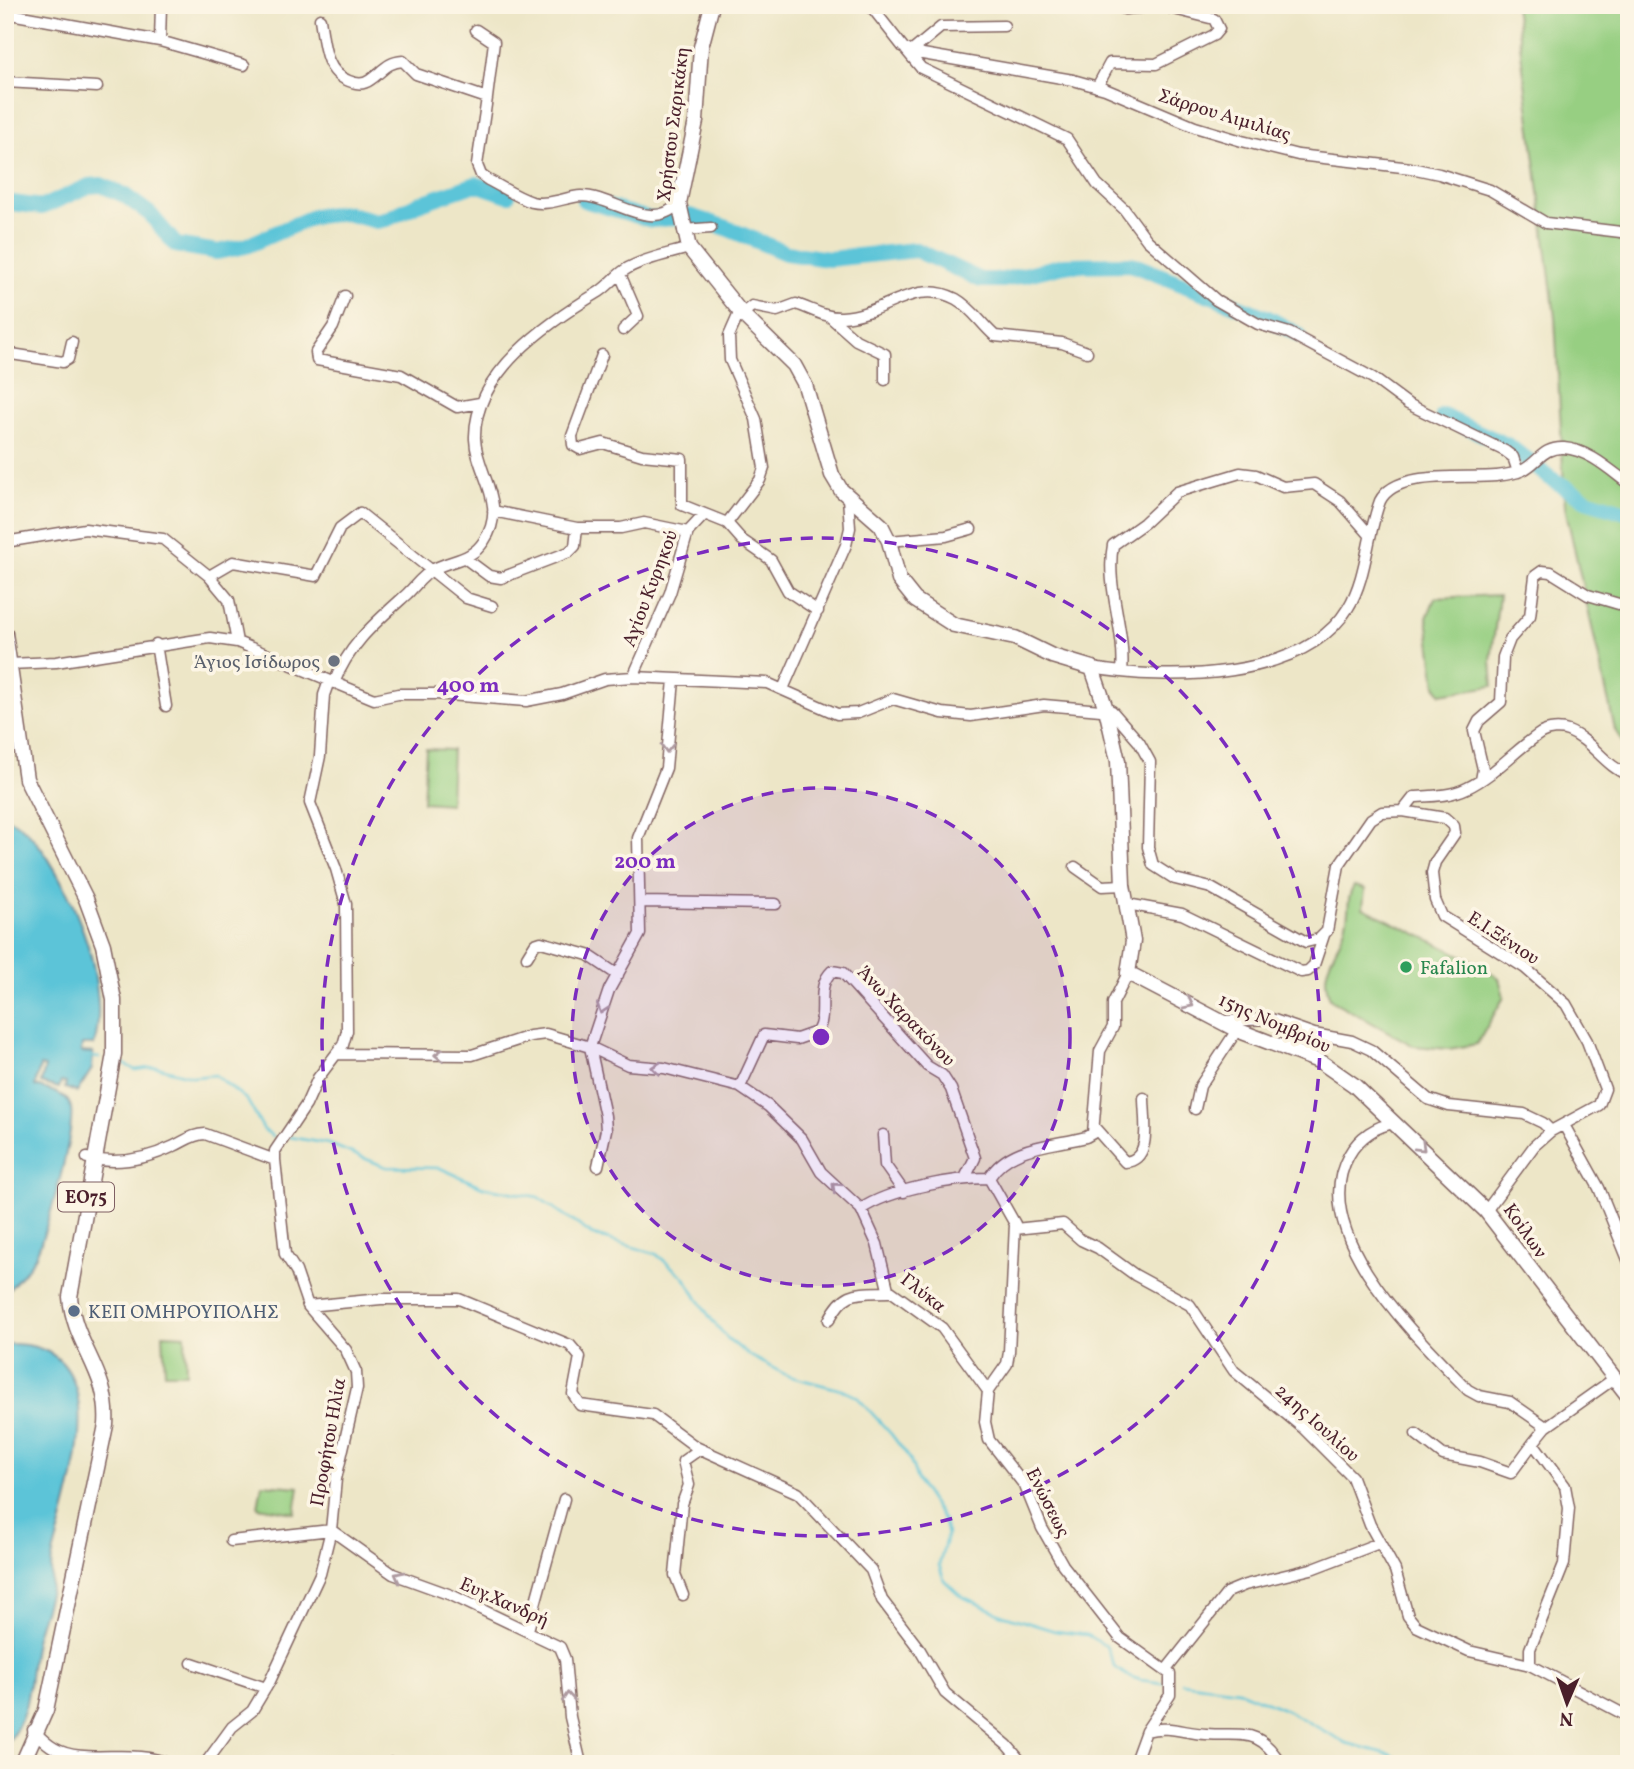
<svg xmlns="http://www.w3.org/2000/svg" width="1634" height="1769" font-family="Vollkorn,serif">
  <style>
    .green { fill: #97cf82; stroke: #707756; stroke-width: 2 }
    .water { fill: #5cc4d8; stroke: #537282; stroke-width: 2 }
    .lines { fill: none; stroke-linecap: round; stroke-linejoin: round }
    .stream { stroke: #5cc4d8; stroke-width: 2.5 }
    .river { stroke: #5cc4d8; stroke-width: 16 }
    .minor-casing { stroke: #836562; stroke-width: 13 }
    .major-casing { stroke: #836562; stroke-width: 17 }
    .minor { stroke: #fff; stroke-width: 10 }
    .major { stroke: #fff; stroke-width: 14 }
    .oneway { stroke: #ae9aa0 }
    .ring { fill: none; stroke: #7b2cbf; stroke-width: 3.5; stroke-dasharray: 12 9 }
    .worship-dot { fill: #6b7280; stroke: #fcf5e5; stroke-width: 2.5 }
    .leisure-dot { fill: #2e9e5b; stroke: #fcf5e5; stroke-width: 2.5 }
    .service-dot { fill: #5c6f8a; stroke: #fcf5e5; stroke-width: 2.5 }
    .labels { text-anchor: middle; stroke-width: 7; stroke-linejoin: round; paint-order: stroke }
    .shield { fill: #fcf5e5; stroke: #7f5f63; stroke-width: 2 }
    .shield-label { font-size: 18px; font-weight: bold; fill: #4a1f2b }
    .street-label { font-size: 19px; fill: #4a1f2b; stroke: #fcf5e5 }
    .worship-label { font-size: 19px; fill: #5b616d; stroke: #fcf5e5; text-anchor: end }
    .leisure-label { font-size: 19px; fill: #27864d; stroke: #fcf5e5; text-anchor: start }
    .service-label { font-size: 19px; fill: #4e5e75; stroke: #fcf5e5; text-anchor: start }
    .centre { fill: #7b2cbf; stroke: #fcf5e5; stroke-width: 3.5 }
    .ring-label { font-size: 21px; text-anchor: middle; font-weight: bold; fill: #7b2cbf; stroke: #fcf5e5; stroke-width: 7; stroke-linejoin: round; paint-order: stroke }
  </style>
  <rect width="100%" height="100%" fill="#fcf5e5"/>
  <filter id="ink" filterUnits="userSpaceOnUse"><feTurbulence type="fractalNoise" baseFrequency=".0143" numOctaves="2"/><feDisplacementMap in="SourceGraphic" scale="14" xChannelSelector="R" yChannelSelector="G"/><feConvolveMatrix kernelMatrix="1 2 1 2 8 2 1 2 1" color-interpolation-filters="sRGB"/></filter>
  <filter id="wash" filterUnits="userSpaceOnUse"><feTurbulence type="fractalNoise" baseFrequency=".00686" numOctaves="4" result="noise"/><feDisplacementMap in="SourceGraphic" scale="28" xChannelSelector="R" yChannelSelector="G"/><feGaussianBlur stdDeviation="1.57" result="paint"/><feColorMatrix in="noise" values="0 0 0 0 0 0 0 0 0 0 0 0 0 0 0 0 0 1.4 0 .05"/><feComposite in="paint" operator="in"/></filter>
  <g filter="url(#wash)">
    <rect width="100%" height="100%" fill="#ede6c7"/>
    <path class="green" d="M1515,5H1629V752L1615,730L1565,507L1555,317Z
      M1499,595L1491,661L1493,686L1441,694L1436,686L1427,618L1435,598Z
      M426,749L452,750L450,804L423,802Z
      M1354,886L1365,889L1363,908L1473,961L1499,978L1504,997L1477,1044L1449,1049L1414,1046L1331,1000C1316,968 1339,953 1346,923C1350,910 1346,898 1354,886Z
      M163,1334L185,1335L186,1373H165Z
      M262,1484L299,1487L295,1513L258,1507Z"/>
    <path class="water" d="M6,818C47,832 87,929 94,970C98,995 101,1020 94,1045H82L81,1052L93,1053L92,1069L77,1092L65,1088L66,1083L61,1082L59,1088L41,1083L45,1067L40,1066L35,1086C46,1089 66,1093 70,1105C78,1124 46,1235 35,1257C28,1270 14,1282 5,1295Z
      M5,1344C125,1339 68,1494 52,1559C50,1567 52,1576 51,1585C48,1604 39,1622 35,1641C27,1681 33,1712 5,1746Z"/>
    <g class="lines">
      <path class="stream" d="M93,1057L99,1058
        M121,1062L135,1070L157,1067L194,1077L215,1075L247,1100L264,1130L273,1136
        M290,1137L329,1144L386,1167L440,1168L483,1187L538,1197L593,1235L656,1254L684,1277L711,1319L727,1338L747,1354L788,1376L842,1390L857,1397L891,1434L910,1459L918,1482L944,1521L947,1535L939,1565L944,1580L961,1596L1003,1615L1055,1631L1087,1635L1106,1646L1115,1667L1126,1675L1140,1680L1163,1683
        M1182,1683L1238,1690L1288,1711L1346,1743L1392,1755L1403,1764"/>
      <path class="river" d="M584,200L652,220L689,216L724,227L786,253L829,259L916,250L981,280H1003L1064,265L1131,264L1268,318L1299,335
        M5,202L42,207L89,186L101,185L124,195L150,214L176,245L217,252L246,246L315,216L345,213L377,221L387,219L418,204L476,184L508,195
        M1443,416L1509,446L1550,478L1589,501L1629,513"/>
    </g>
  </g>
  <g filter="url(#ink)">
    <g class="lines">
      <g class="minor-casing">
        <path id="minor" d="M870,5L903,47L911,52L1073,80L1105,89L1195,127L1242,141L1298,155L1411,168L1439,174L1490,190L1546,223L1629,233
          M5,13L160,41L244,65
          M320,19C324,42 324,72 349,81C357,84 363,85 370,80C383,71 387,62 403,61L416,74L487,98L477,165L481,175L488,180C502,187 517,197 532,202C548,206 566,197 581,196C614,196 651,234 679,203
          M476,30L494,42L487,98
          M160,41L161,5
          M906,50L921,68L1067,139L1097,184L1124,209L1147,240L1216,300L1258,324L1289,333L1373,378L1408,404L1505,451L1513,457L1518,472
          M911,52L941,27L1004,26
          M5,82L97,87
          M1097,87L1110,63L1156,64L1214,35L1219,29L1214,19L1162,6L1125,9L1113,5
          M683,230L711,228
          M620,274L638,316L623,330
          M345,296L333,327L316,352L317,360L401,375L457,407L480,403
          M742,314L752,306L777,311L796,304C812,309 825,318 842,317C884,315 915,277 956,299C972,308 981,324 995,336L1062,343L1087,352
          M830,317L856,340L885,354V380
          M5,353L63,362L68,359L72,342
          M602,355L572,436L573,445L580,449L603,443L642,455L682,459V505L727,523L760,480L764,468L756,419L730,360L729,336L740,311
          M493,511L577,528H621L644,523L688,532
          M727,523L742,540L771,560L788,591L818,611
          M889,541L946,536L971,529
          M5,542L85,529L163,539L209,576L229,600L237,642L374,699L398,694H436L526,701L562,694L605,679L633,677L767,683L837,714L858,713L893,699L942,713L971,716L1044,705L1112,711L1139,742L1150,762L1148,847L1153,865L1175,879L1211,888L1306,942L1319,939L1327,931L1339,865L1371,819L1382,812L1403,811L1445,818L1454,826L1455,833L1435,862L1432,873L1435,900L1442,916L1525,968L1566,1004L1587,1041L1605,1089L1599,1105L1551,1131L1534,1146L1486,1211
          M466,559L489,576L501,578L569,552L575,546L577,528
          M209,576L233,562L316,576L340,528L360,513L466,598L492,606
          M156,644L166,706
          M9,664L56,662L210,638L237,642
          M1092,668C1166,681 1304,681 1348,608C1367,577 1367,535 1380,501C1396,469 1465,479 1496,476C1505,475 1515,474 1523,470C1539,462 1542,447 1564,448C1589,450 1610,470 1629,484
          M1122,672C1126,629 1105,587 1113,545L1144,523L1177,492L1240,473L1256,475L1283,487L1314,484L1340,501L1369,534
          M633,677L670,593L688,532L703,516
          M334,683C349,644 376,622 407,594C415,586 424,574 434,569C453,559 471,561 484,541C509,504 476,473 475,439C473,373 549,322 599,292C610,285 617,274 628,268C646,258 669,254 689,248
          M783,689L846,545L850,528L848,497
          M1481,780L1483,769L1474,731L1479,721L1501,702L1503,657L1510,639L1530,616L1535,576L1542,571L1551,572L1588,595L1629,607
          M1403,811L1414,797C1433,796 1451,796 1467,788C1496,774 1516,749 1541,733C1548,729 1560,728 1568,731C1592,740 1605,767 1629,775
          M1075,867L1102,886L1123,885
          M641,902L776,904
          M1127,904L1182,914L1301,972L1308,971L1314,965L1324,935
          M527,957L535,944L541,942L588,955L618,975
          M1222,1021L1271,1019L1314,1034L1352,1041L1371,1050L1428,1099L1449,1106L1524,1114L1543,1123L1551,1131
          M337,1054L472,1055L530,1036L546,1034L590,1047L628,1065L664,1068L740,1087L768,1106L802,1139L821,1172L861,1209C891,1189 953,1178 989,1178
          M740,1087L764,1035L797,1039L817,1032C829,1012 814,988 832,971L843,973L927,1066L942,1075L951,1089L975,1158L965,1178
          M1195,1109L1200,1086L1237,1030
          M1396,1123C1377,1125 1359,1137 1349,1155C1305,1233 1419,1339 1468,1390L1479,1396L1510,1402L1546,1427
          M1564,1125L1599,1188L1629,1262
          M1095,1128L1125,1162C1153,1160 1144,1118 1144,1098
          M883,1135L885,1165L904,1192
          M87,1158C117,1165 147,1159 174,1146C185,1141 193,1134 205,1134L275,1160
          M598,1166L606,1130L605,1116L590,1047L609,990L640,934L638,838L666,768L674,680
          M989,1178L1015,1224L1009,1352L1007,1364L988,1391L985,1422L989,1440L1025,1486L1042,1528L1063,1565L1120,1638L1170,1674V1695L1146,1731L1134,1764
          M989,1178C1009,1145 1052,1146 1086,1137L1093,1133L1100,1051L1113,1027V1003L1128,973
          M861,1209L877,1244L888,1289L942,1328L988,1391
          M1015,1229L1063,1224L1081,1240L1098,1248L1135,1275L1190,1305L1234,1371L1303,1428L1352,1477L1370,1525L1395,1570L1408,1616L1416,1626L1469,1651L1530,1665L1629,1717
          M308,1306L381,1299H459L570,1345L580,1357L573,1394L580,1405L653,1415L696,1447L798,1493L871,1570L882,1600L920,1650L945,1693L1007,1745L1023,1764
          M829,1320C845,1289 857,1293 889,1292
          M1416,1434L1443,1455L1480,1462L1511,1473L1533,1443
          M331,1530L393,1574L451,1595L560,1647L565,1659L570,1717L581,1764
          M231,1541L331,1530
          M683,1595L675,1575L682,1504L689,1485L683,1461L700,1449
          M528,1630L564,1499
          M192,1663L266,1688
          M1530,1665V1649L1564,1564L1569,1508L1565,1486L1533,1443L1546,1427L1615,1378
          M1166,1670L1228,1592L1245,1585L1311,1569L1379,1543
          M33,1730C39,1736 46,1744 54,1748C85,1766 131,1747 170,1764
          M1146,1731C1169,1725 1184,1733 1206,1734C1243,1737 1258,1726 1281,1764
          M205,1764L232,1727L252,1711L270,1681L320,1574L331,1530L336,1479L357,1388L356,1372L346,1350L308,1306L296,1271L285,1254L275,1160V1151L306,1105L318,1078L343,1045L347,1031L346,904L336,869L310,803L320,756L324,695L329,681
          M391,1764V1763"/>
      </g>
      <g class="major-casing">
        <path id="major" d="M712,5L701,47L696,121L679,203L689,248L742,314L794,365L805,385L832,475L841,490L881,525L889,541L899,580L915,600L954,625L1015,638L1052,656L1092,668L1106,709L1118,761L1123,885L1133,941L1128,973L1237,1030L1321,1062L1354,1085L1486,1211L1629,1397
          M5,633L26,779L86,899L103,945L114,1000V1054L70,1297C74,1346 110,1372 106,1425L46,1710L22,1764"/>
      </g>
      <use href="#minor" class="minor"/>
      <use href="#major" class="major"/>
    </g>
    <defs><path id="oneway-chevron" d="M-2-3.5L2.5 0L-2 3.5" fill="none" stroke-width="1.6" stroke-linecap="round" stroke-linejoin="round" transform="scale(1.75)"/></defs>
    <g class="oneway">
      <use href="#oneway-chevron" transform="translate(667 748) rotate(91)"/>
      <use href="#oneway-chevron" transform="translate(1189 1004) rotate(26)"/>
      <use href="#oneway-chevron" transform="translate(602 1009) rotate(109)"/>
      <use href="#oneway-chevron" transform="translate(439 1055) rotate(-178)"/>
      <use href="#oneway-chevron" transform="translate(656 1068) rotate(-174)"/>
      <use href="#oneway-chevron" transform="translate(1421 1147) rotate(44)"/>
      <use href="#oneway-chevron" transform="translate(836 1187) rotate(-137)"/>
      <use href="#oneway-chevron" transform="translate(399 1576) rotate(-153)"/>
      <use href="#oneway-chevron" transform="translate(568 1697) rotate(-95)"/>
    </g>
  </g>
  <circle cx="821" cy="1037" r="249" fill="#7b2cbf" fill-opacity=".12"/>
  <g class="ring">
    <circle cx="821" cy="1037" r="249"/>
    <circle cx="821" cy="1037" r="499"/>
  </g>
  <circle class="worship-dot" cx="334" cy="661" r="7"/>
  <circle class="leisure-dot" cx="1406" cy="967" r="7"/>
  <circle class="service-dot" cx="74" cy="1311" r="7"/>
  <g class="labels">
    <rect class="shield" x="58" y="1182.5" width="56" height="29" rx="5"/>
    <g class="shield-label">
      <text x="86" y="1203">ΕΟ75</text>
    </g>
    <g class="street-label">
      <text transform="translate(1225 114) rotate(17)" y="7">Σάρρου Αιμιλίας</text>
      <text transform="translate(672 124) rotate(-83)" y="7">Χρήστου Σαρικάκη</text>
      <text transform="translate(649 588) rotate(-69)" y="7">Αγίου Κυρηκού</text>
      <text transform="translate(1504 937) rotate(33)" y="7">Ε.Ι.Ξένιου</text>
      <text transform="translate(907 1015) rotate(46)" y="7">Άνω Χαρακόνου</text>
      <text transform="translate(1275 1022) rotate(24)" y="7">15ης Νομβρίου</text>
      <text transform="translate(1526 1230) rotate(55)" y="7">Κοίλων</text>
      <text transform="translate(924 1292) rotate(38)" y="7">Γλύκα</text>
      <text transform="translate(1318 1422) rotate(42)" y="7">24ης Ιουλίου</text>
      <text transform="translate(327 1442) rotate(-80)" y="7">Προφήτου Ηλία</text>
      <text transform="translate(1049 1502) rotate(63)" y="7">Ενώσεως</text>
      <text transform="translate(505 1601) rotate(24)" y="7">Ευγ.Χανδρή</text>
    </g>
    <g class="worship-label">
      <text x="320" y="668">Άγιος Ισίδωρος</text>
    </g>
    <g class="leisure-label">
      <text x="1420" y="974">Fafalion</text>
    </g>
    <g class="service-label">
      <text x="88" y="1318">ΚΕΠ ΟΜΗΡΟΥΠΟΛΗΣ</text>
    </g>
  </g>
  <circle cx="821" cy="1037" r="10" class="centre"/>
  <g class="ring-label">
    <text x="468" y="692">400 m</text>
    <text x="645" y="868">200 m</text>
  </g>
  <rect width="1634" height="1769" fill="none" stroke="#fcf5e5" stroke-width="28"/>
  <g transform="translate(1567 1703) rotate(182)" stroke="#fcf5e5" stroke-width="5" paint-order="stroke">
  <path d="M0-5L12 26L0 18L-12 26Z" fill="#4a1f2b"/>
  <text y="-10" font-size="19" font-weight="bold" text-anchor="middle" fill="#4a1f2b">N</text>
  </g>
</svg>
